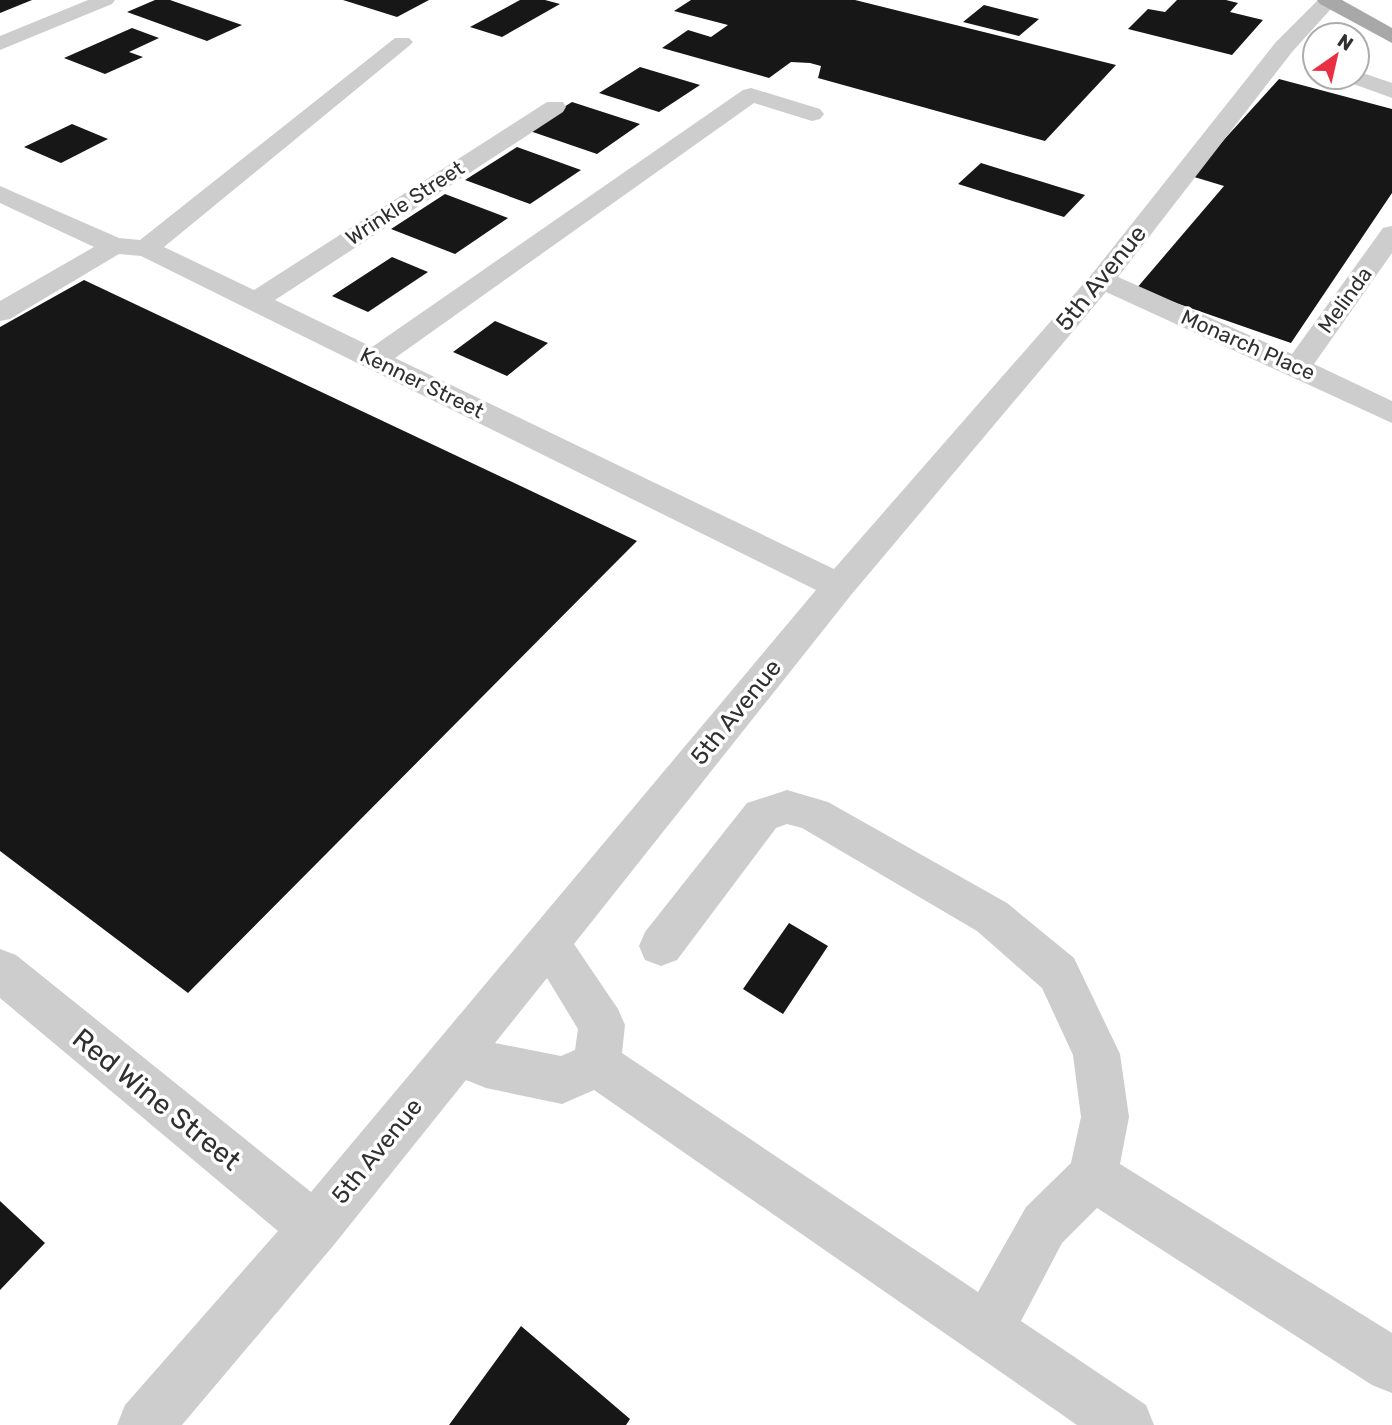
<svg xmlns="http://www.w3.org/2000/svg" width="1392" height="1425" font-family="Rubik,sans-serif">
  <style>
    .building { fill: #171717 }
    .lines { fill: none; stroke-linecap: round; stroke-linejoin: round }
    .minor { fill: #cdcdcd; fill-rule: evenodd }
    .major { fill: #a8a8a8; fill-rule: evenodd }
    .labels { text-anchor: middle; stroke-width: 7; stroke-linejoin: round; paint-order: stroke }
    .far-street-label { font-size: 21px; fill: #303030; stroke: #fff }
    .street-label { font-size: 24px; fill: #303030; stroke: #fff }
    .near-street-label { font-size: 28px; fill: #303030; stroke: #fff }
  </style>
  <rect width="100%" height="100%" fill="#fff"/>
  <path class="building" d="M0,0H32L0,13Z
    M155,0H170L242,25L207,41L127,12Z
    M343,0H429L397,17Z
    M520,0H545L560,4L502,37L470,27Z
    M691,0H855L1116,65L1045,141L818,78L821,66L810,63L791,62L769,78L662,48L688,30L711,37L728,25L674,11Z
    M1177,0H1226L1238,3L1230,12L1263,20L1232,55L1128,29L1148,9L1165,12Z
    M984,5L1039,19L1019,36L963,22Z
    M132,28L159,38L129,52L143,57L105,74L64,58Z
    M640,67L700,85L659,112L599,93Z
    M1279,79L1392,109V193L1291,343L1136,289L1224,186L1191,176Z
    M572,102L640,124L597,154L527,130Z
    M72,124L108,139L61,163L24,147Z
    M517,147L581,170L530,204L465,180Z
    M981,163L1085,195L1064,217L958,184Z
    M445,194L508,218L455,254L391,229Z
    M392,257L428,272L368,312L332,296Z
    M84,280L637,541L188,993L0,851V327Z
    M495,321L548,343L507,376L453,352Z
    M789,923L828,946L783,1014L743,989Z
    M0,1201L45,1243L0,1290Z
    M521,1326L630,1419L626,1425H449Z"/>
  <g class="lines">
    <path class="minor" d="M88,0H115L112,4L0,50V36Z
      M1318,0H1339L1292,52L1118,277L1292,354L1383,228L1392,226V253L1314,364L1392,401V423L1106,292L851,595L574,944L618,1009L625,1025L622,1053L978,1292L1026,1207L1071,1163L1081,1117L1073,1055L1042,988L977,931L802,828L787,824L776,828L677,960L661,966L645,960L639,946L645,932L747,803L787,790L828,802L1007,903L1074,958L1120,1054L1129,1117L1120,1164L1392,1333V1393L1372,1385L1097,1208L1062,1243L1021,1321L1146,1405L1154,1425H1077L594,1090L562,1104L486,1088L466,1080L333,1246L182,1425H117L125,1405L278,1231L0,998V949L16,955L311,1192L816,590L141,256L119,254L10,319L0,321V301L94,247L0,203V186L119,238L140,240L395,38H409L413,42L409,46L164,247L254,290L547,102H563L566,107L563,112L275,300L372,347L743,90L751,88L820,109L824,114L820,119L812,121L754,103L395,358L834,569L1092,274L1276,42ZM547,978L578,1029L575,1050L561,1056L495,1043Z
      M1357,71L1392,83V98L1348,82L1345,77H1357Z"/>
    <path class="major" d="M1317,0H1342L1392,28V43L1320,4Z"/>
  </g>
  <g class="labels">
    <g class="far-street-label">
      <text transform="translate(405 203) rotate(-33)" y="7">Wrinkle Street</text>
      <text transform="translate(1345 300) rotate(-54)" y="7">Melinda</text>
      <text transform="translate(1248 345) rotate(24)" y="7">Monarch Place</text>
      <text transform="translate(422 383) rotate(26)" y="7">Kenner Street</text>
    </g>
    <g class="street-label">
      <text transform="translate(1101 278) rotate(-51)" y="8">5th Avenue</text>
      <text transform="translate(736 712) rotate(-51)" y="8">5th Avenue</text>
      <text transform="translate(377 1151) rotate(-51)" y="8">5th Avenue</text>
    </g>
    <g class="near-street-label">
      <text transform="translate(157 1099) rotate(39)" y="10">Red Wine Street</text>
    </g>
  </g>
  <g transform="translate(1336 56) rotate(34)"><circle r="33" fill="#ffffff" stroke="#acacac" stroke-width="2"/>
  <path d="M0-5L12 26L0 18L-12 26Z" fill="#e93043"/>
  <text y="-10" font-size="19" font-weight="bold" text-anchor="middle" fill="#303030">N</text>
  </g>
</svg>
